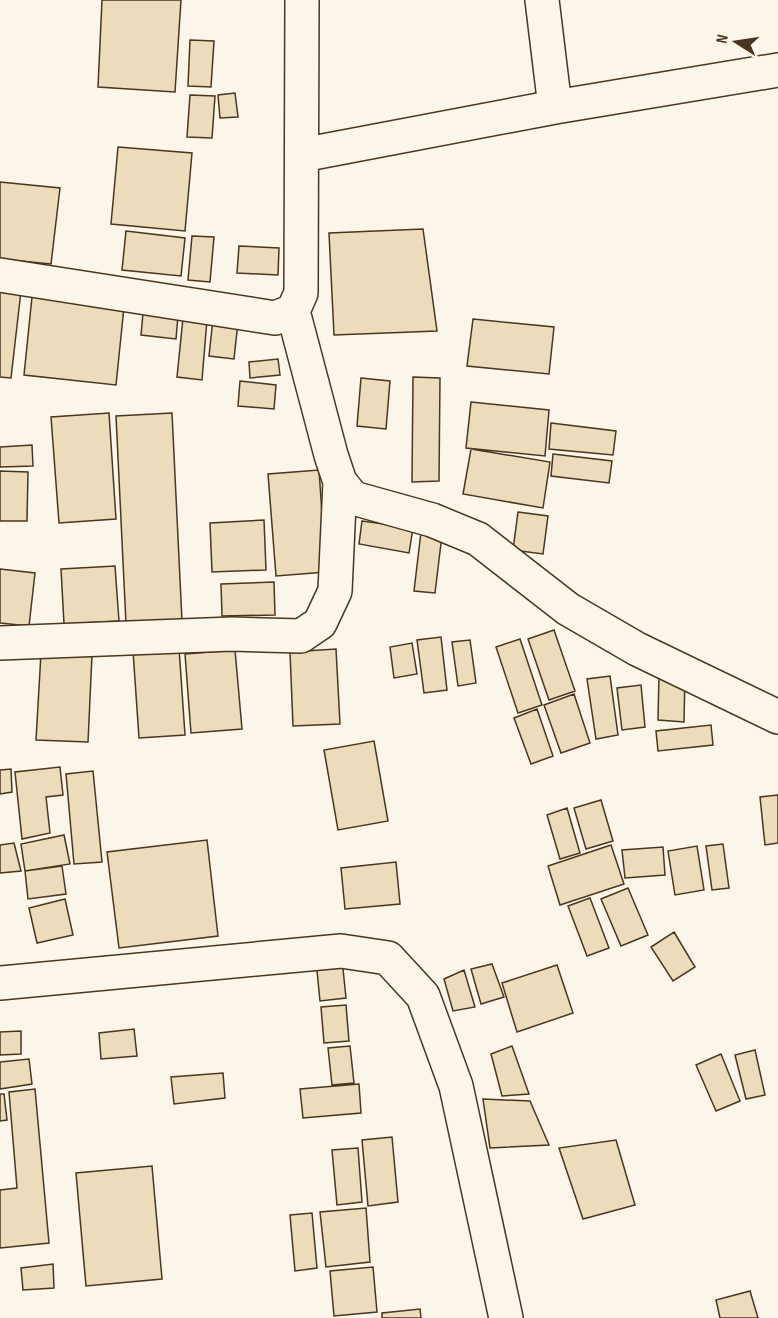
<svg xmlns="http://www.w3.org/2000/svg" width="778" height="1318" viewBox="0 0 778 1318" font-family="'Sofia Sans Condensed',sans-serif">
	<rect width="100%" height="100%" fill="#fbf6e9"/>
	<path fill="#ecdcbc" stroke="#4a3520" stroke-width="1.5" d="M102 0H181L175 92 98 87Z
		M190 40 214 41 211 87 188 86Z
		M235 93 238 117 220 118 218 95Z
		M190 95 215 96 212 138 187 137Z
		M118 147 192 153 185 231 111 224Z
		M0 182 60 188 51 264 0 259Z
		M423 229 437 331 334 335 329 233Z
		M126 231 185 238 181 276 122 270Z
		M192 236 214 237 210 282 188 280Z
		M239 246 279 248 278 275 237 273Z
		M0 289 21 291 11 378 0 377Z
		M32 297 124 307 116 385 24 375Z
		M143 313 178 316 176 339 141 335Z
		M183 318 207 320 202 380 177 377Z
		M213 319 238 322 234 359 209 356Z
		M473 319 554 327 549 374 467 366Z
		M278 359 280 375 250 378 249 362Z
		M413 377 440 378 439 481 412 482Z
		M361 378 390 381 386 429 357 426Z
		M240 381 276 385 274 409 238 406Z
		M471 402 549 410 545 456 466 448Z
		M109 413 116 519 59 523 51 417Z
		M172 413 182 621 126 624 116 416Z
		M551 423 616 431 613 455 549 449Z
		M32 445 33 466 0 467V447Z
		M471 449 550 462 543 508 463 494Z
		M553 454 612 461 609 483 551 476Z
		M319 470 326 572 276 576 268 474Z
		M0 471 28 472 27 521H0Z
		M518 512 548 516 543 554 513 550Z
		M264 520 266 570 212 572 210 523Z
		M362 521 413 528 409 553 359 544Z
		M421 532 442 535 435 593 414 591Z
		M115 566 119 621 64 624 61 569Z
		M0 569 35 573 29 626 0 623Z
		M274 582 275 615 222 616 221 584Z
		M554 630 575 691 549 700 528 639Z
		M441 637 447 690 424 693 417 640Z
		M520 639 542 705 518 713 496 647Z
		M470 640 476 683 458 686 452 642Z
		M412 643 417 674 394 678 390 647Z
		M179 648 185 735 139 738 133 651Z
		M336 649 340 724 293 726 290 652Z
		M235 650 242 729 191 733 185 654Z
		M41 653 92 655 88 742 36 740Z
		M659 674H685L684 722 658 720Z
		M610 676 618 735 596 739 587 679Z
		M641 685 645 727 622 730 617 688Z
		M574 694 590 743 561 753 544 705Z
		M537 709 553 756 531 764 514 718Z
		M711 725 713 745 658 751 656 731Z
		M374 741 388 821 338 830 324 750Z
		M60 767 63 795 46 797 50 833 22 839 15 772Z
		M11 769 12 792 0 794V770Z
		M93 771 102 862 74 864 66 774Z
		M778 795V843L765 845 760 797Z
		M601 800 613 841 586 849 574 808Z
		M567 808 580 853 560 859 547 815Z
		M64 835 70 864 25 871 21 844Z
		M207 840 218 936 119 948 107 852Z
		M14 843 21 871 0 873V845Z
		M723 844 729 888 712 890 706 846Z
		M611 845 624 884 560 905 548 866Z
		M697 846 704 890 675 895 668 851Z
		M663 847 665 875 625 878 622 850Z
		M396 862 400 904 345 909 341 868Z
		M62 866 66 894 28 899 25 871Z
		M628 888 648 935 621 946 601 899Z
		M590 898 609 948 587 956 568 906Z
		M65 899 73 935 37 943 29 908Z
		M674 932 695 967 673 981 651 947Z
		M342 959 346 998 320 1001 316 961Z
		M492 964 504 997 481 1004 471 969Z
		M557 965 573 1013 517 1032 502 983Z
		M464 970 475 1007 453 1011 444 979Z
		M346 1005 349 1041 324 1043 321 1007Z
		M134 1029 137 1056 101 1059 99 1033Z
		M21 1031V1054L0 1055V1032Z
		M350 1046 354 1083 332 1085 328 1048Z
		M512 1046 529 1094 502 1096 491 1054Z
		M755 1050 765 1095 746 1099 735 1055Z
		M721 1054 740 1101 716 1111 696 1065Z
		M29 1059 32 1084 0 1089V1062Z
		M223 1073 225 1098 174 1104 171 1077Z
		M359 1084 361 1113 303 1118 300 1089Z
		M35 1089 49 1243 0 1248V1190L17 1188 9 1092Z
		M0 1094H4L7 1120 0 1121Z
		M483 1099 530 1101 549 1145 490 1148Z
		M392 1137 398 1202 368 1206 362 1140Z
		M616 1140 635 1205 583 1219 559 1148Z
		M358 1148 362 1202 337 1205 332 1150Z
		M152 1166 162 1279 86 1286 76 1173Z
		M366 1208 370 1262 326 1267 320 1212Z
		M312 1213 317 1268 295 1271 290 1215Z
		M53 1264 54 1288 23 1290 21 1268Z
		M373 1267 377 1312 334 1316 330 1271Z
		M750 1291 758 1318H720L716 1300Z
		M420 1309 421 1318H382V1313Z"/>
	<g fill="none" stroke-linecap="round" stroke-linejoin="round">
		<defs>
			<path id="street" d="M542 0 555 107
				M302 155 555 107 778 70
				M0 275 275 318 293 311 301 293 302 0
				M293 311 331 455 340 482 353 498 432 520 478 539 568 609 637 649 778 717
				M0 643 232 634 301 636 320 623 335 591 340 482
				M0 983 341 951 388 958 423 996 456 1086 506 1318"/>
		</defs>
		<use href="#street" stroke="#4a3520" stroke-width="36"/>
		<use href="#street" stroke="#fbf6e9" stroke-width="33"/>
	</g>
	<g transform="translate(736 42) rotate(282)" stroke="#fbf6e9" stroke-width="4.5" paint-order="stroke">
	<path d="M0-4.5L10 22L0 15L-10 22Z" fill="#4a3520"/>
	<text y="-9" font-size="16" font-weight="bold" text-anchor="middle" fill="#4a3520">N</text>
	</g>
</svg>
